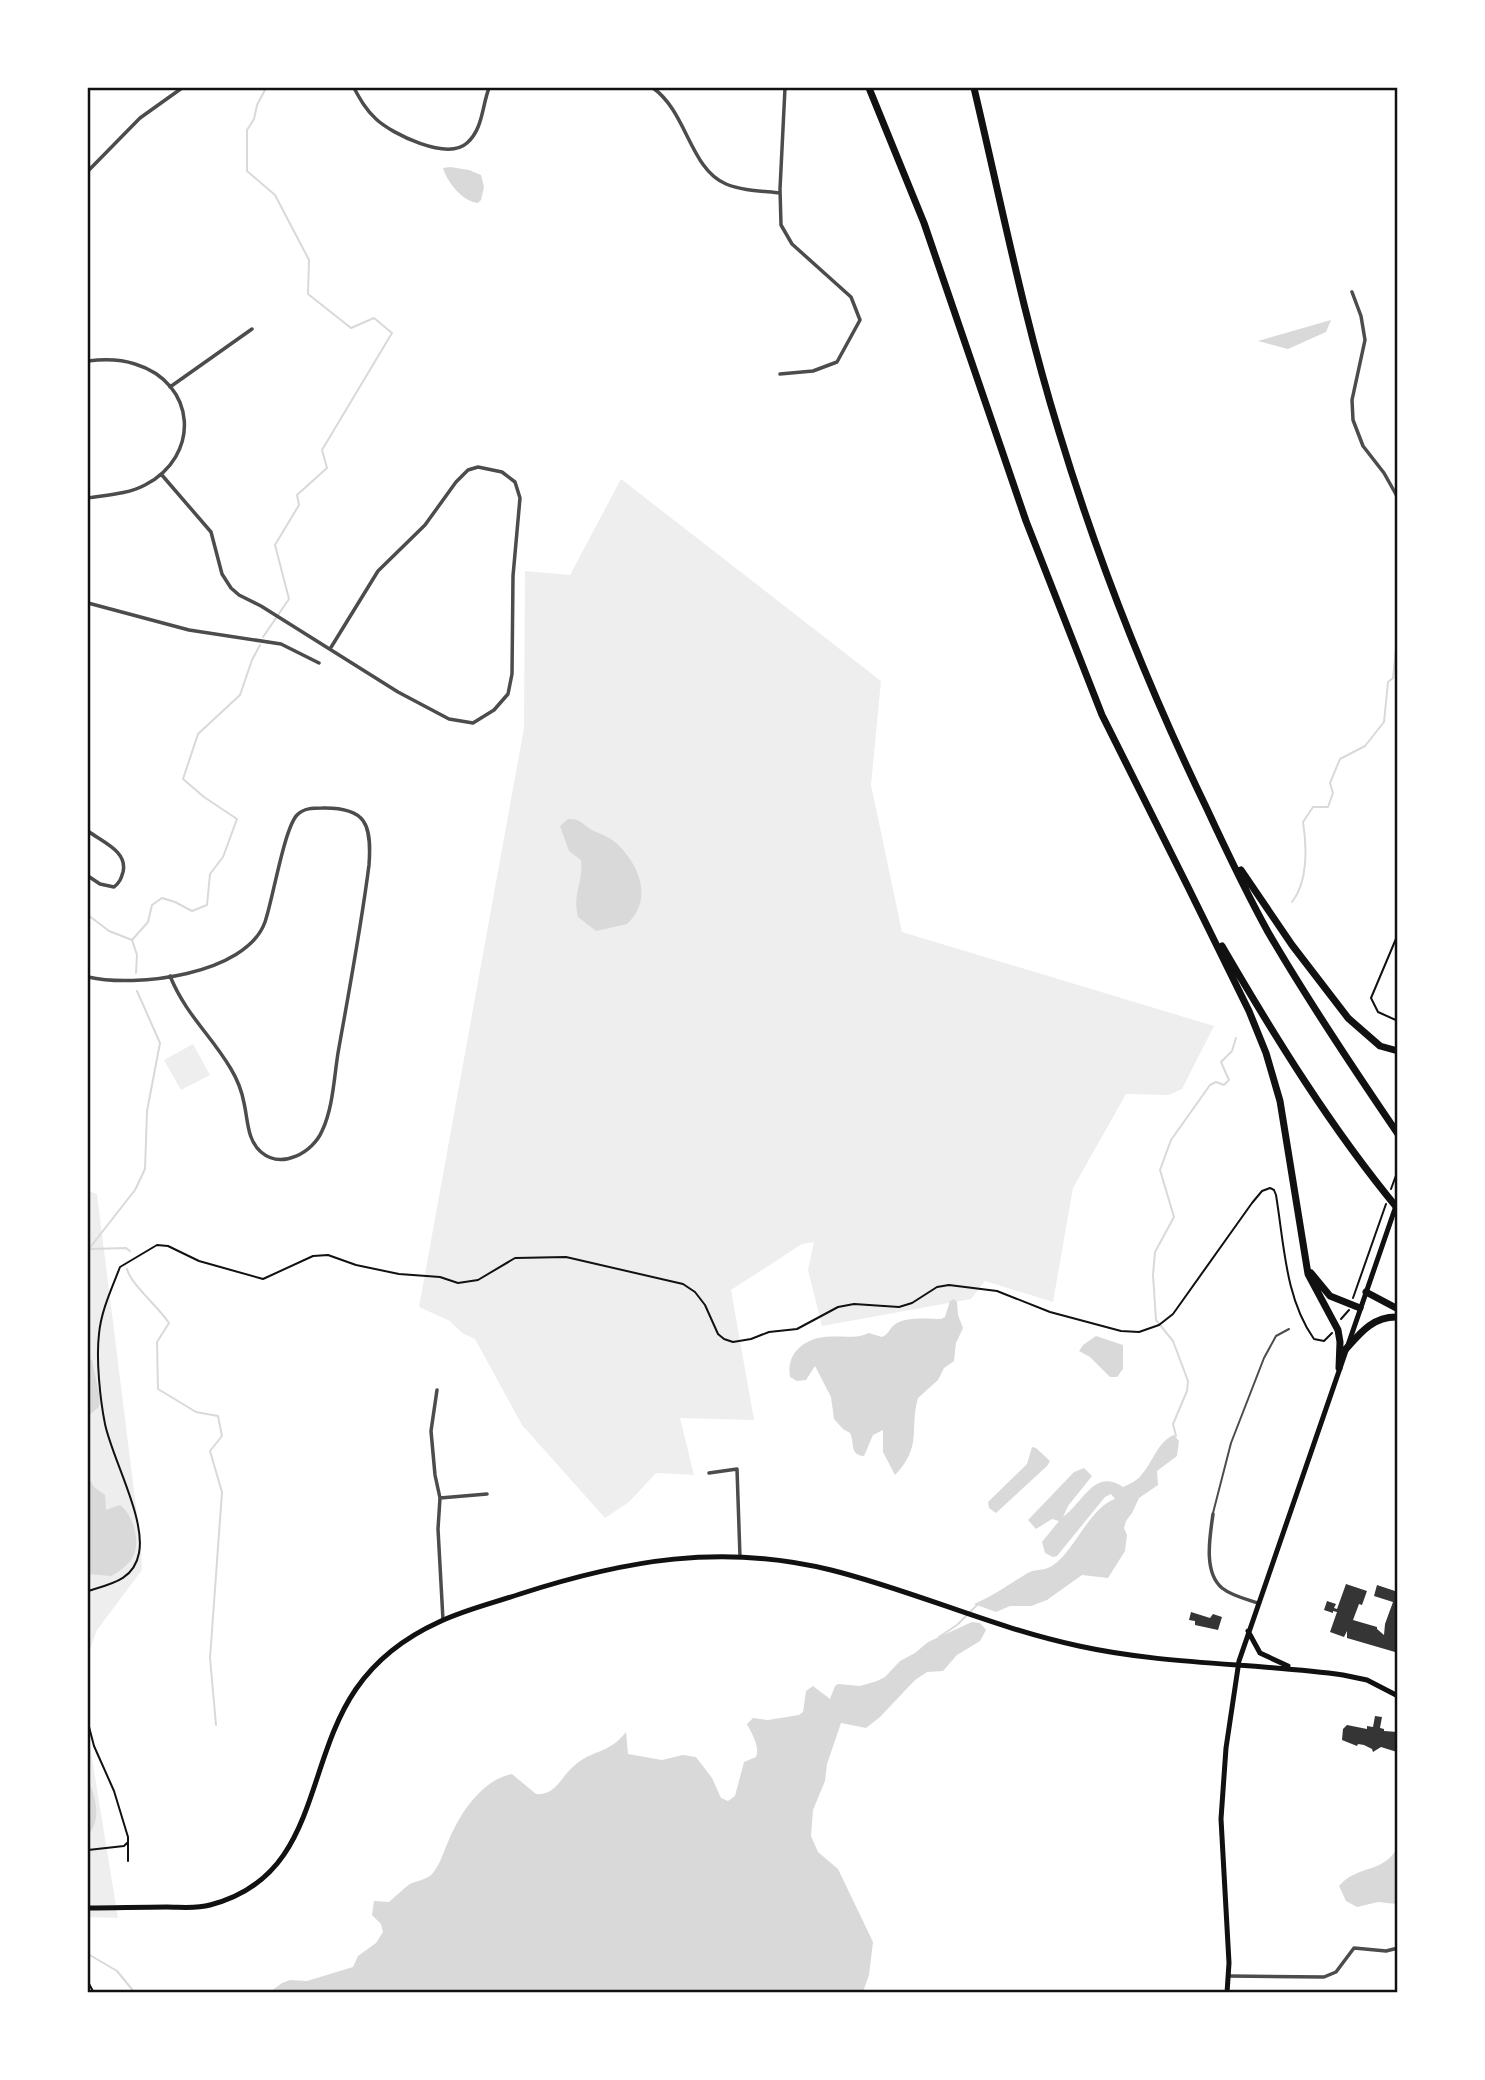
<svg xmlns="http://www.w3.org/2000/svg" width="1485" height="2080" viewBox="0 0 1485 2080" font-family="Raleway,sans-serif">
	<rect width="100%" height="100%" fill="#fff"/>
	<path fill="#eee" d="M621 479 881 681 871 785 902 932 1214 1026 1182 1089 1169 1095 1126 1094 1073 1188 1053 1302 985 1281 971 1299 822 1326 808 1270 814 1242 802 1244 731 1290 754 1420 680 1418 694 1475 656 1473 629 1502 605 1518 522 1425 475 1339 462 1333 450 1321 419 1307 524 728 525 571 570 575Z
		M193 1044 210 1075 181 1090 164 1060Z
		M88 1191 97 1194 141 1547 142 1570 97 1630 88 1654Z
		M88 1734 118 1918 88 1917Z"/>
	<path fill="#d9d9d9" d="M450 167 469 170 481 175 484 187 481 200 478 203C463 202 447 182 443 168Z
		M1331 320 1326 332 1288 349 1258 341Z
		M568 819C580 818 582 824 592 830 600 834 610 837 616 843 639 864 654 899 627 924L596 931 578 917C572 893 584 881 581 860L569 851 560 826Z
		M954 1299 957 1302 958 1315 963 1328 956 1343 954 1361 944 1368 938 1380 918 1398C909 1429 923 1446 895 1475L883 1452V1430L873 1435 864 1456C849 1455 855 1443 850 1433L843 1429 834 1419 831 1397 815 1366 806 1380 797 1381 790 1377C788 1365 791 1355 800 1347 824 1328 848 1343 869 1333L882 1337C889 1334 889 1329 894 1325 905 1316 928 1319 941 1319L945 1317 950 1301Z
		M1096 1336 1123 1345V1369L1117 1377H1110L1090 1357 1079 1351 1083 1345Z
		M88 1358 92 1360 100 1399 99 1407 88 1416Z
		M1174 1435 1179 1441 1177 1456 1157 1471 1158 1485 1139 1498 1132 1513 1126 1521 1124 1528 1127 1535 1125 1551 1108 1578 1082 1575 1047 1600 1031 1606H1010L996 1612 974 1604C993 1596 1008 1585 1026 1574 1033 1569 1044 1571 1052 1566 1075 1551 1089 1508 1115 1499L1111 1494 1105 1497 1057 1556 1053 1557 1045 1553 1042 1542 1059 1521 1052 1519 1036 1529 1028 1520 1074 1472 1084 1468 1092 1476 1068 1506 1063 1517C1084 1502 1094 1468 1123 1487 1130 1484 1138 1480 1142 1474 1153 1462 1158 1441 1174 1435Z
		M1032 1447 1036 1448 1050 1461 1047 1466 996 1513 989 1508 988 1502 1027 1464Z
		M88 1477 94 1487 105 1495 106 1510 120 1505C133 1514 141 1542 133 1557 129 1564 118 1573 111 1576L88 1574Z
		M972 1622 980 1623 986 1630 980 1641 957 1655 943 1671 927 1672 915 1680 880 1717 866 1728 841 1723 827 1764 825 1781 813 1810 811 1836 818 1852 838 1869 873 1942 869 1975 863 1992H270L282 1983 290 1980 307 1981 353 1967 358 1956 376 1943 383 1932 381 1924 372 1915 374 1901 389 1902C396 1896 403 1889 410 1884 416 1881 424 1880 430 1876 439 1868 443 1853 448 1842 459 1815 481 1780 512 1774L536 1794C556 1796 561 1776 575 1765 593 1749 608 1755 626 1732L628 1754 662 1760 683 1755 696 1757 712 1778 721 1798 728 1801 735 1796 744 1762 756 1757C760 1745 752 1735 747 1724L753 1718 768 1720 799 1715 803 1712 806 1691 813 1686 830 1699 835 1686 838 1684 860 1686 877 1681 885 1677 900 1661 915 1653 928 1642Z
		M88 1780C97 1799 101 1819 88 1836Z
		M1397 1848V1904L1378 1902 1357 1907 1346 1901 1339 1886C1358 1864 1383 1874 1397 1848Z"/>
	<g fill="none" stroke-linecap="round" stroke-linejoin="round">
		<path stroke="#d9d9d9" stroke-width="2" d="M263 637 289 599 275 545 299 505 297 495 327 468 322 450 392 333 374 318 351 328 308 294 309 260 275 195 247 171V130L254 119 257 105 266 88
			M1292 902C1308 882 1307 847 1303 822L1313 807H1328L1333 793 1330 783 1340 759 1365 746 1384 722 1388 682 1393 678 1398 629
			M88 915 109 931 132 940
			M136 973 137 955 132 940 148 922 152 905 162 898 175 902 192 911 207 905 210 874 223 857 237 819 204 797 183 779 198 734 240 695 252 660 260 645
			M90 1249 126 1248 130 1251
			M88 1250 135 1190 145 1169 147 1111 160 1043 137 991
			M127 1269C131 1285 158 1306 169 1323L157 1342 158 1389 196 1412 218 1416 222 1436 210 1451 222 1492 210 1658 216 1725
			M1176 1436 1173 1424 1187 1391 1188 1381 1173 1341 1156 1320 1153 1275 1155 1252 1174 1217 1160 1170 1171 1140 1210 1085 1216 1082 1224 1085 1229 1080 1221 1062 1232 1051 1236 1038
			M939 1637 957 1625 977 1605
			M88 1954 117 1971 135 1993"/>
	</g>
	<path fill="#353535" d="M1346 1584 1367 1591 1362 1605 1359 1604 1353 1620 1377 1627V1629L1384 1635 1385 1624 1393 1602 1374 1596 1377 1585 1398 1592V1645L1395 1652 1347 1638V1631L1344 1637 1330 1632 1337 1612 1333 1611V1613L1324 1610 1327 1601 1336 1604 1334 1608 1337 1609Z
		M1191 1612 1210 1618 1213 1614 1222 1617 1218 1630 1195 1625V1621L1189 1620Z
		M1375 1716 1382 1717 1380 1728 1384 1729V1731L1398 1732 1397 1752 1381 1747 1373 1752 1372 1749 1364 1745 1358 1744 1357 1746 1342 1740 1343 1729 1347 1725 1367 1729V1726L1373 1727Z"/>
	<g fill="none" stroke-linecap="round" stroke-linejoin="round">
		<path stroke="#111" stroke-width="2" d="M1398 934 1371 998 1378 1012 1398 1021
			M1391 1189 1398 1170
			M1353 1298 1386 1204
			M1341 1319 1349 1310
			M88 1591C111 1584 134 1580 139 1553 146 1519 112 1458 105 1424 100 1399 96 1359 99 1334 101 1311 112 1288 120 1267L157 1245 168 1246 199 1261 263 1279 313 1256 328 1255 356 1265 399 1274 440 1277 458 1283 478 1280 515 1258 566 1257 683 1284 695 1292 705 1305 718 1334 724 1339 733 1342 751 1339 769 1332 797 1329 838 1307 854 1304 899 1307 912 1303 937 1287 949 1285 997 1291 1050 1312 1121 1331 1139 1332 1159 1325 1173 1314 1252 1203 1262 1191 1270 1188 1274 1190 1276 1195C1284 1243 1285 1298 1314 1339L1324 1341 1332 1333
			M88 1723 94 1746 114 1791 128 1837V1842L124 1846 88 1850
			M128 1843V1861
			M88 1982 94 1993"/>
		<path stroke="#4c4c4c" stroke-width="2" d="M1213 1513 1231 1443 1264 1358 1276 1336 1289 1329"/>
		<path stroke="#4c4c4c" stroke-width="3.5" d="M354 88C360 99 366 110 376 119 392 134 447 161 467 143 483 129 482 106 489 88
			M653 88C687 112 690 169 726 184 743 191 762 191 780 193
			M88 171 140 118 182 88
			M1352 292 1361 316 1365 340 1352 400 1353 420 1363 446 1384 473 1398 498
			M88 361C103 359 120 359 135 364 197 383 201 456 145 485 128 494 107 495 88 498
			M780 374 813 371 837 362 860 320 851 297 792 244 781 225 780 189 785 88
			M170 387 252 329
			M161 474 211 532 222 574 231 588 239 595 261 606 398 692 449 719 473 723 494 710 508 694 512 674 513 576 520 498 515 482 502 472 478 467 468 470 456 482 425 525 378 571 330 649
			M88 603 189 630 281 644 319 663
			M88 831C102 842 128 851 123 872 121 879 120 882 114 887L100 884 88 876
			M88 977C135 988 246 975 265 922 273 899 284 829 297 815 304 808 313 808 322 808 366 807 372 824 369 865 361 928 349 991 338 1053 334 1078 333 1108 322 1131 313 1152 282 1170 261 1152 247 1140 248 1120 244 1103 242 1092 237 1079 231 1069 211 1035 186 1015 170 976
			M437 1390 431 1431 435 1475 440 1498 438 1529 443 1620
			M709 1473 737 1469 740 1557
			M440 1498 487 1494
			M1213 1514C1210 1536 1203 1572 1222 1588 1232 1596 1246 1599 1258 1603
			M1229 1976 1324 1977 1336 1972 1354 1948 1386 1951 1398 1948"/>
		<path stroke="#111" stroke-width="5" d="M1248 1631 1260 1653 1288 1666
			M88 1908C114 1908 140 1907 167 1907 181 1907 196 1909 210 1905 319 1877 303 1766 356 1689 376 1660 406 1637 439 1622 464 1610 493 1603 520 1594 625 1560 722 1543 831 1570 915 1591 994 1628 1079 1646 1165 1665 1256 1663 1343 1675L1367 1680 1398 1696
			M1227 1993 1229 1963 1221 1819 1226 1748 1239 1661 1398 1200"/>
		<path stroke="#111" stroke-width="7" d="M869 88 924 223 1026 521 1102 715 1187 885 1249 1011 1266 1053 1280 1101 1308 1274 1338 1330 1340 1342 1339 1368
			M974 88C1001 202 1024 319 1059 432 1098 561 1148 687 1207 809 1226 850 1246 892 1268 932 1308 1001 1353 1068 1398 1134
			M1241 870 1292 945 1348 1018 1380 1046 1398 1051
			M1222 946C1275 1037 1331 1128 1398 1209
			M1311 1273 1330 1296 1360 1308
			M1366 1292 1398 1309
			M1345 1350C1360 1333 1373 1316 1398 1317"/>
	</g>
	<rect width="1485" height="2080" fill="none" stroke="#ffffff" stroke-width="178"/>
	<rect x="89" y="89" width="1307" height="1902" fill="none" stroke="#111" stroke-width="2.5"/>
</svg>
